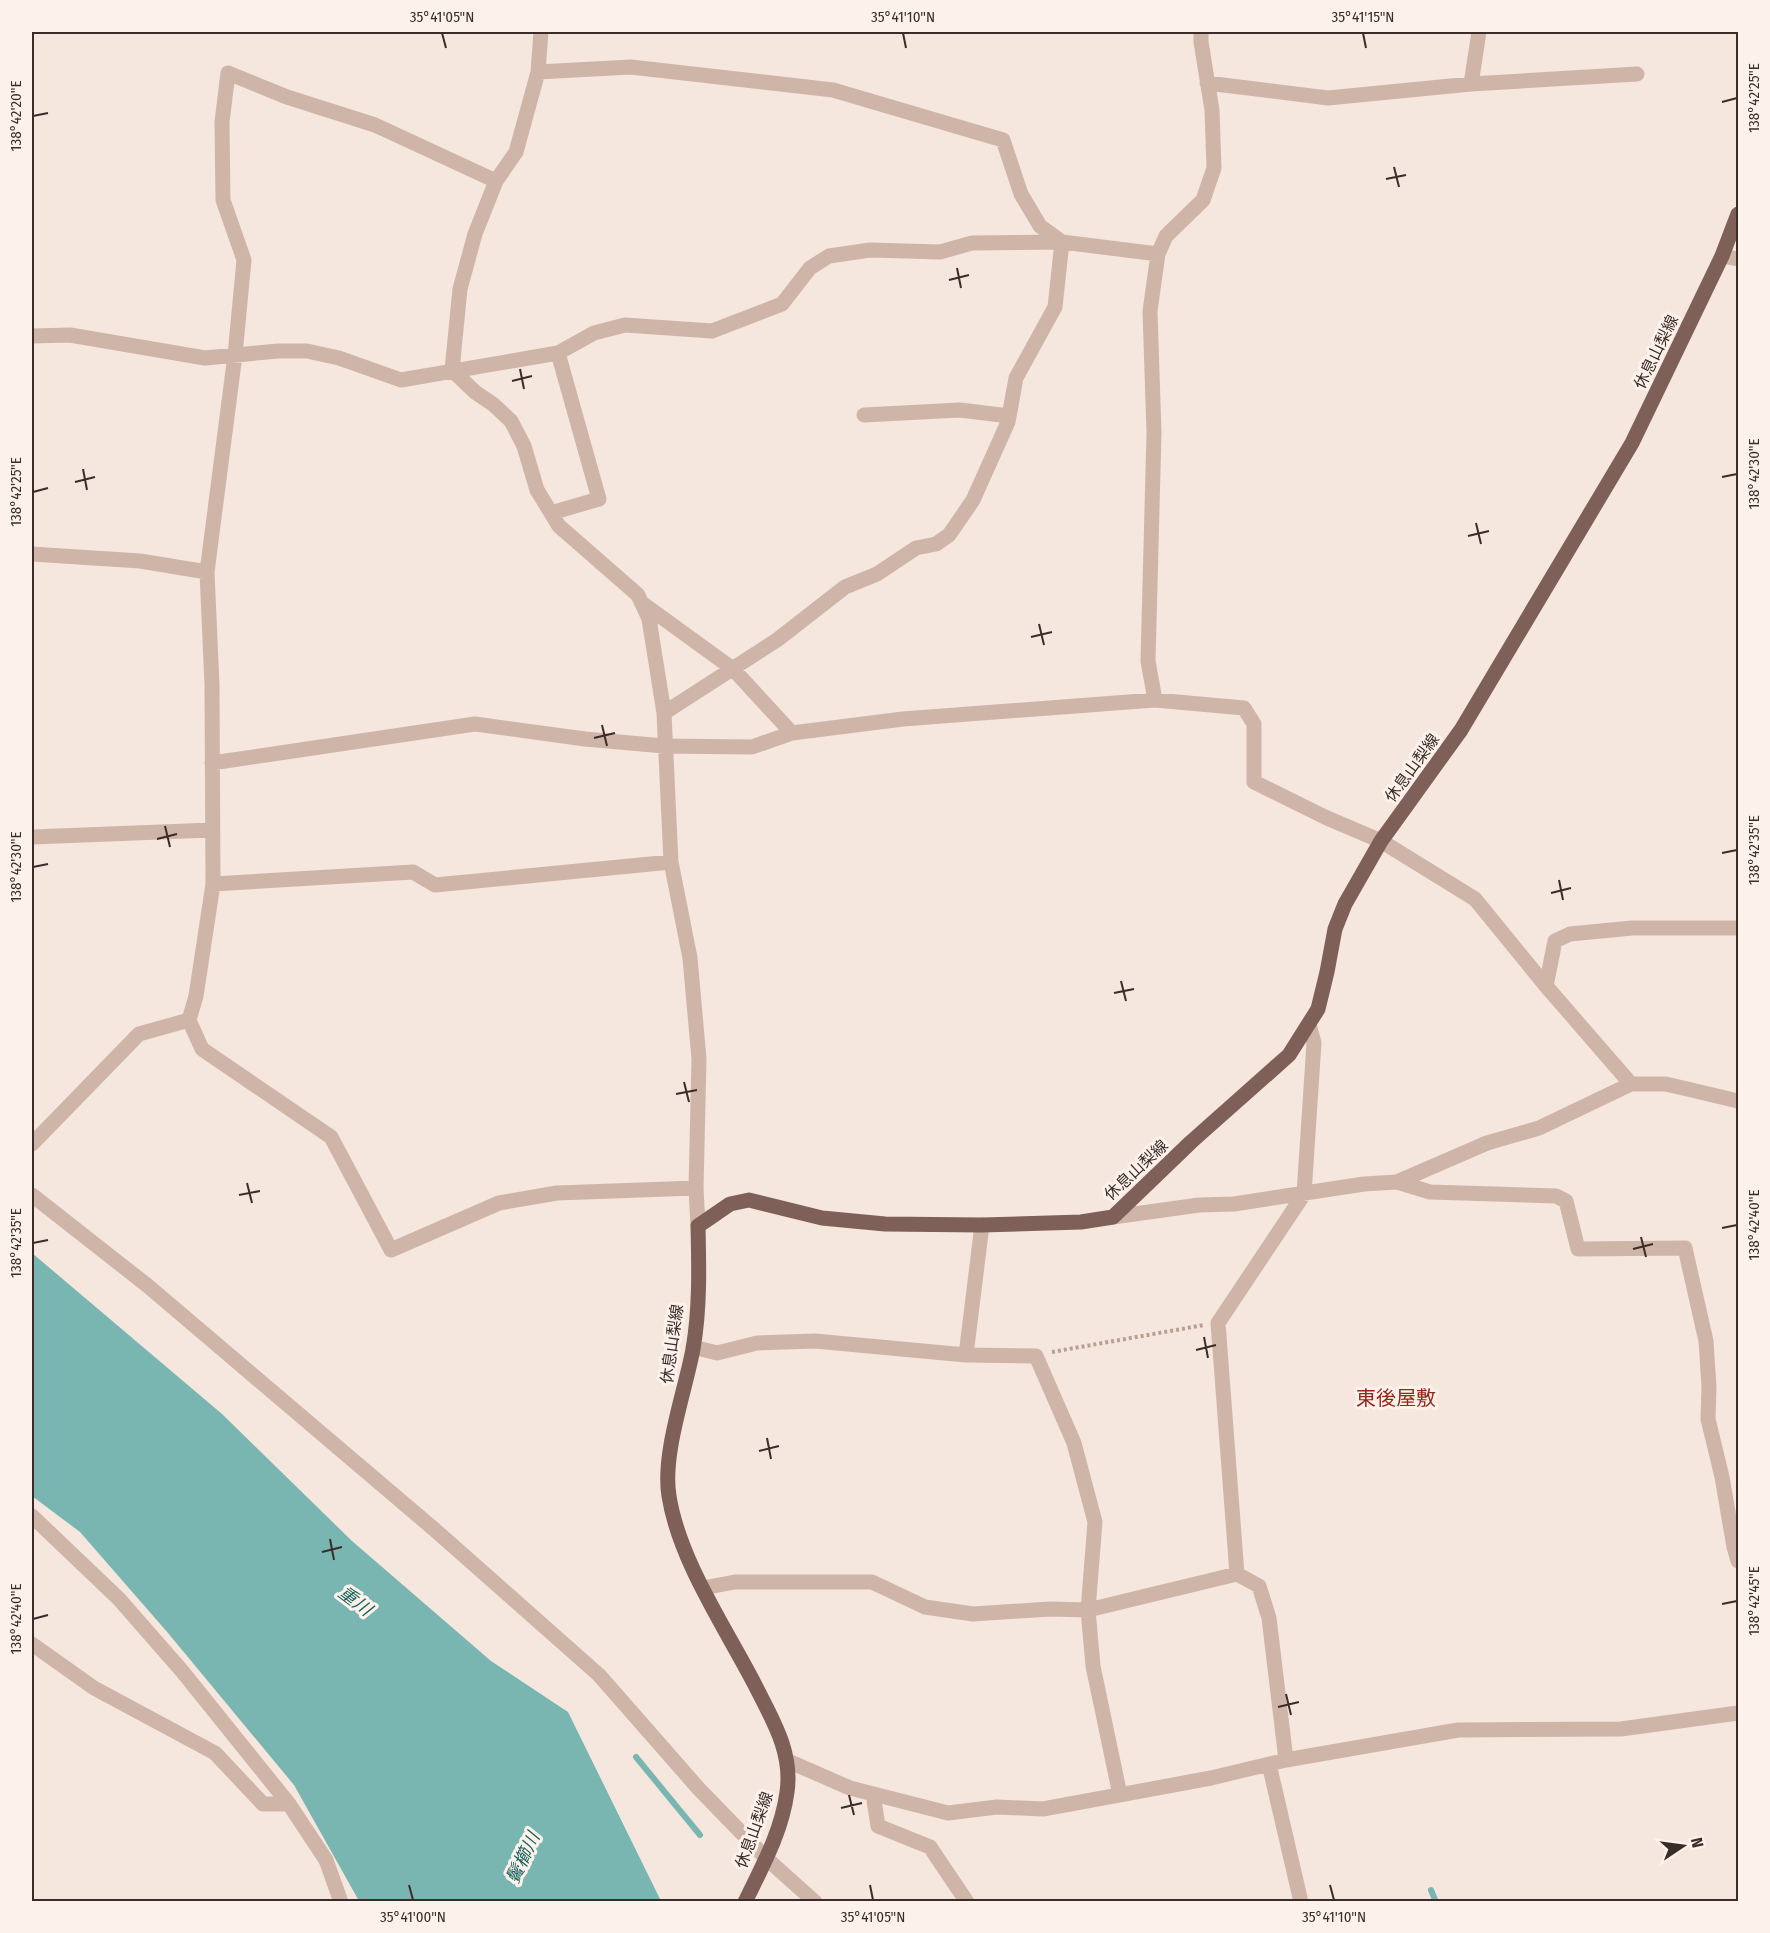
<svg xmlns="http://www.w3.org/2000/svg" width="1770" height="1933" viewBox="0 0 1770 1933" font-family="'Fira Sans Condensed','Noto Sans JP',sans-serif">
	<rect width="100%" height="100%" fill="#f5e7de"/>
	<path fill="#79b6b1" d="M32 1253 222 1414 352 1541 491 1661 568 1712 661 1901H359L294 1785 168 1633 80 1532 32 1496Z"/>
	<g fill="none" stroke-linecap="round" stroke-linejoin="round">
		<path stroke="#79b6b1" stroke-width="6" d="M636 1757 700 1835
			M1431 1890 1436 1902"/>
		<path stroke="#bb9e92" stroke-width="4" stroke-dasharray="3 3" stroke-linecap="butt" d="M1052 1352 1204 1325"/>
		<path stroke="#cfb5a8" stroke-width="15" d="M538 72 631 67 833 90 1003 140 1021 194 1040 226 1062 242 1055 307 1016 378 1008 422 973 500 949 535 936 544 916 548 877 574 845 587 777 640 664 713
			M1207 83 1328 98 1471 84 1637 74
			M1471 84 1479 32
			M1722 256 1738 259
			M32 336 70 335 205 358 278 351H307L339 358 401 380 558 353 594 333 625 325 712 331 782 304 810 268 829 256 870 250 940 252 972 243 1062 242 1158 254
			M452 370 475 392 494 405 511 421 524 446 537 490 559 526 638 595 649 619 664 713 671 862 690 958 699 1059 696 1188 698 1226
			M452 370 460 289 475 234 496 181 516 152 538 72 541 32
			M864 415 960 410 1009 416
			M551 513 599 499 558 353
			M32 554 140 561 207 572
			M642 603 733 669 792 733
			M1155 700 1148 661 1154 433 1150 311 1158 254 1166 236 1203 200 1214 168 1212 110 1201 42V32
			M212 763 475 724 585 739 664 746 752 747 792 733 903 719 1155 700 1244 708 1254 724V782L1327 818 1381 841 1475 899 1546 986 1631 1084
			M32 837 212 830
			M213 884 413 872 435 885 671 862
			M1546 986 1555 941 1570 934 1632 928H1738
			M189 1020 202 1049 331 1137 391 1250 499 1203 557 1193 696 1188
			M32 1144 139 1034 189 1020 196 996 213 884 212 685 207 572 235 355 244 260 223 200 222 122 228 73 287 97 375 125 496 181
			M1397 1182 1430 1192 1556 1196 1566 1201 1578 1249 1685 1248 1706 1341 1709 1387 1708 1419 1722 1477 1734 1547 1738 1561
			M32 1195 148 1286 435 1530 599 1675 699 1789 766 1858 815 1902
			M1113 1217 1199 1205 1234 1204 1364 1184 1397 1182 1487 1143 1539 1128 1631 1084H1666L1738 1101
			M693 1347 717 1353 757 1343 815 1341 966 1355 1036 1356 1074 1443 1095 1522 1088 1610 1093 1666 1120 1795
			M966 1355 982 1225
			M32 1516 119 1599 182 1671 289 1804 326 1860 341 1902
			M1237 1574 1218 1323 1304 1194 1314 1043 1309 1024
			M703 1588 735 1582H872L925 1607 973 1614 1050 1609 1088 1610 1237 1574 1259 1586 1269 1618 1286 1760
			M32 1644 94 1688 215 1753 263 1804H289
			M788 1761 850 1788 948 1813 997 1807 1043 1809 1211 1778 1286 1760 1458 1730 1621 1729 1738 1713
			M1269 1764 1301 1902
			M873 1794 878 1826 930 1847 967 1902"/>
		<path stroke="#7f6058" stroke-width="15" d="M745 1902C762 1867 782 1831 787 1792 793 1752 772 1719 755 1685 725 1627 679 1560 669 1496 662 1454 685 1392 693 1349 700 1309 699 1267 698 1226L730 1204 749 1200 822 1218 885 1224 982 1225 1081 1222 1113 1217 1191 1142 1289 1055 1318 1009 1327 972 1335 929 1345 904 1381 841 1461 730 1632 443 1722 256 1738 214"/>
	</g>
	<path fill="none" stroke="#3b2c29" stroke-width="2" d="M442 33 446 48M903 33 906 48M1363 33 1366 48M1722 102 1737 98M33 116 48 113M1394 167 1399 187M1386 179 1406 175M957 268 961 288M949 280 969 275M520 369 524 389M512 381 532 376M83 469 87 490M1722 477 1737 474M75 482 95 477M33 492 48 488M1476 523 1481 544M1468 536 1489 531M1039 624 1044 645M1031 637 1052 632M602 725 607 746M594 738 615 733M165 826 170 847M157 839 177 834M1722 853 1737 850M33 867 48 864M1559 880 1563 900M1551 893 1571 888M1121 981 1126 1001M1114 993 1134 989M684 1082 689 1102M676 1094 697 1090M247 1183 252 1203M239 1195 260 1191M1722 1228 1737 1225M1641 1237 1646 1257M33 1243 48 1240M1633 1249 1653 1244M1204 1337 1208 1358M1196 1350 1216 1345M767 1438 771 1459M759 1451 779 1446M330 1539 334 1560M322 1552 342 1547M1722 1604 1737 1601M33 1619 48 1615M1286 1694 1291 1715M1278 1707 1299 1702M849 1795 854 1815M841 1808 862 1803M409 1885 413 1900M870 1885 873 1900M1330 1885 1334 1900"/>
	<g text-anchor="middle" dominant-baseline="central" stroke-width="6" stroke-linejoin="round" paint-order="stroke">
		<g font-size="16" fill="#3b2c29" stroke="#fcf2eb">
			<text transform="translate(1656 352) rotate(-64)">休息山梨線</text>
			<text transform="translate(1412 768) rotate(-54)">休息山梨線</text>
			<text transform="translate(1136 1170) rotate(-43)">休息山梨線</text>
			<text transform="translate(672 1344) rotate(-82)">休息山梨線</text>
			<text transform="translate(754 1830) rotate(-70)">休息山梨線</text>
		</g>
		<g font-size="18" font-style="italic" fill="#19625e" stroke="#fcf2eb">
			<text transform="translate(355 1601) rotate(37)">重川</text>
			<text transform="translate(523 1858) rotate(-65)">鬢櫛川</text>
		</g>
		<g font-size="20" fill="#942618" stroke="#fcf2eb">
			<text x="1396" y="1398">東後屋敷</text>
		</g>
	</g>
	<rect width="1770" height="1933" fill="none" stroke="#fcf2eb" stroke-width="66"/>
	<g transform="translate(1683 1846) rotate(77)" stroke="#fcf2eb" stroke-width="4.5" paint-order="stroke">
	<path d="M0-4.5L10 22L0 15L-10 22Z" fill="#3b2c29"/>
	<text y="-9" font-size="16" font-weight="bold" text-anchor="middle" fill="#3b2c29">N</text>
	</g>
	<rect x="33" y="33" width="1704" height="1867" fill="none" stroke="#3b2c29" stroke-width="2"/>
	<g font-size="15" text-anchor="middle" fill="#3b2c29">
		<text x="442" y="22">35°41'05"N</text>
		<text x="903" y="22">35°41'10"N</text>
		<text x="1363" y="22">35°41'15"N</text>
		<text transform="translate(1754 98) rotate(-90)" y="5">138°42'25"E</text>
		<text transform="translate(16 116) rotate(-90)" y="5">138°42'20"E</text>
		<text transform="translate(1754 474) rotate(-90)" y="5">138°42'30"E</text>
		<text transform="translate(16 492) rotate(-90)" y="5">138°42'25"E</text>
		<text transform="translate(1754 850) rotate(-90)" y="5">138°42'35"E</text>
		<text transform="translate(16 867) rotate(-90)" y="5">138°42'30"E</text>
		<text transform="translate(1754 1225) rotate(-90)" y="5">138°42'40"E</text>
		<text transform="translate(16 1243) rotate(-90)" y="5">138°42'35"E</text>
		<text transform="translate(1754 1601) rotate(-90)" y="5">138°42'45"E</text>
		<text transform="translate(16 1619) rotate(-90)" y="5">138°42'40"E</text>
		<text x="413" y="1922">35°41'00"N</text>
		<text x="873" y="1922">35°41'05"N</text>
		<text x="1334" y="1922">35°41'10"N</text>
	</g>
</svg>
